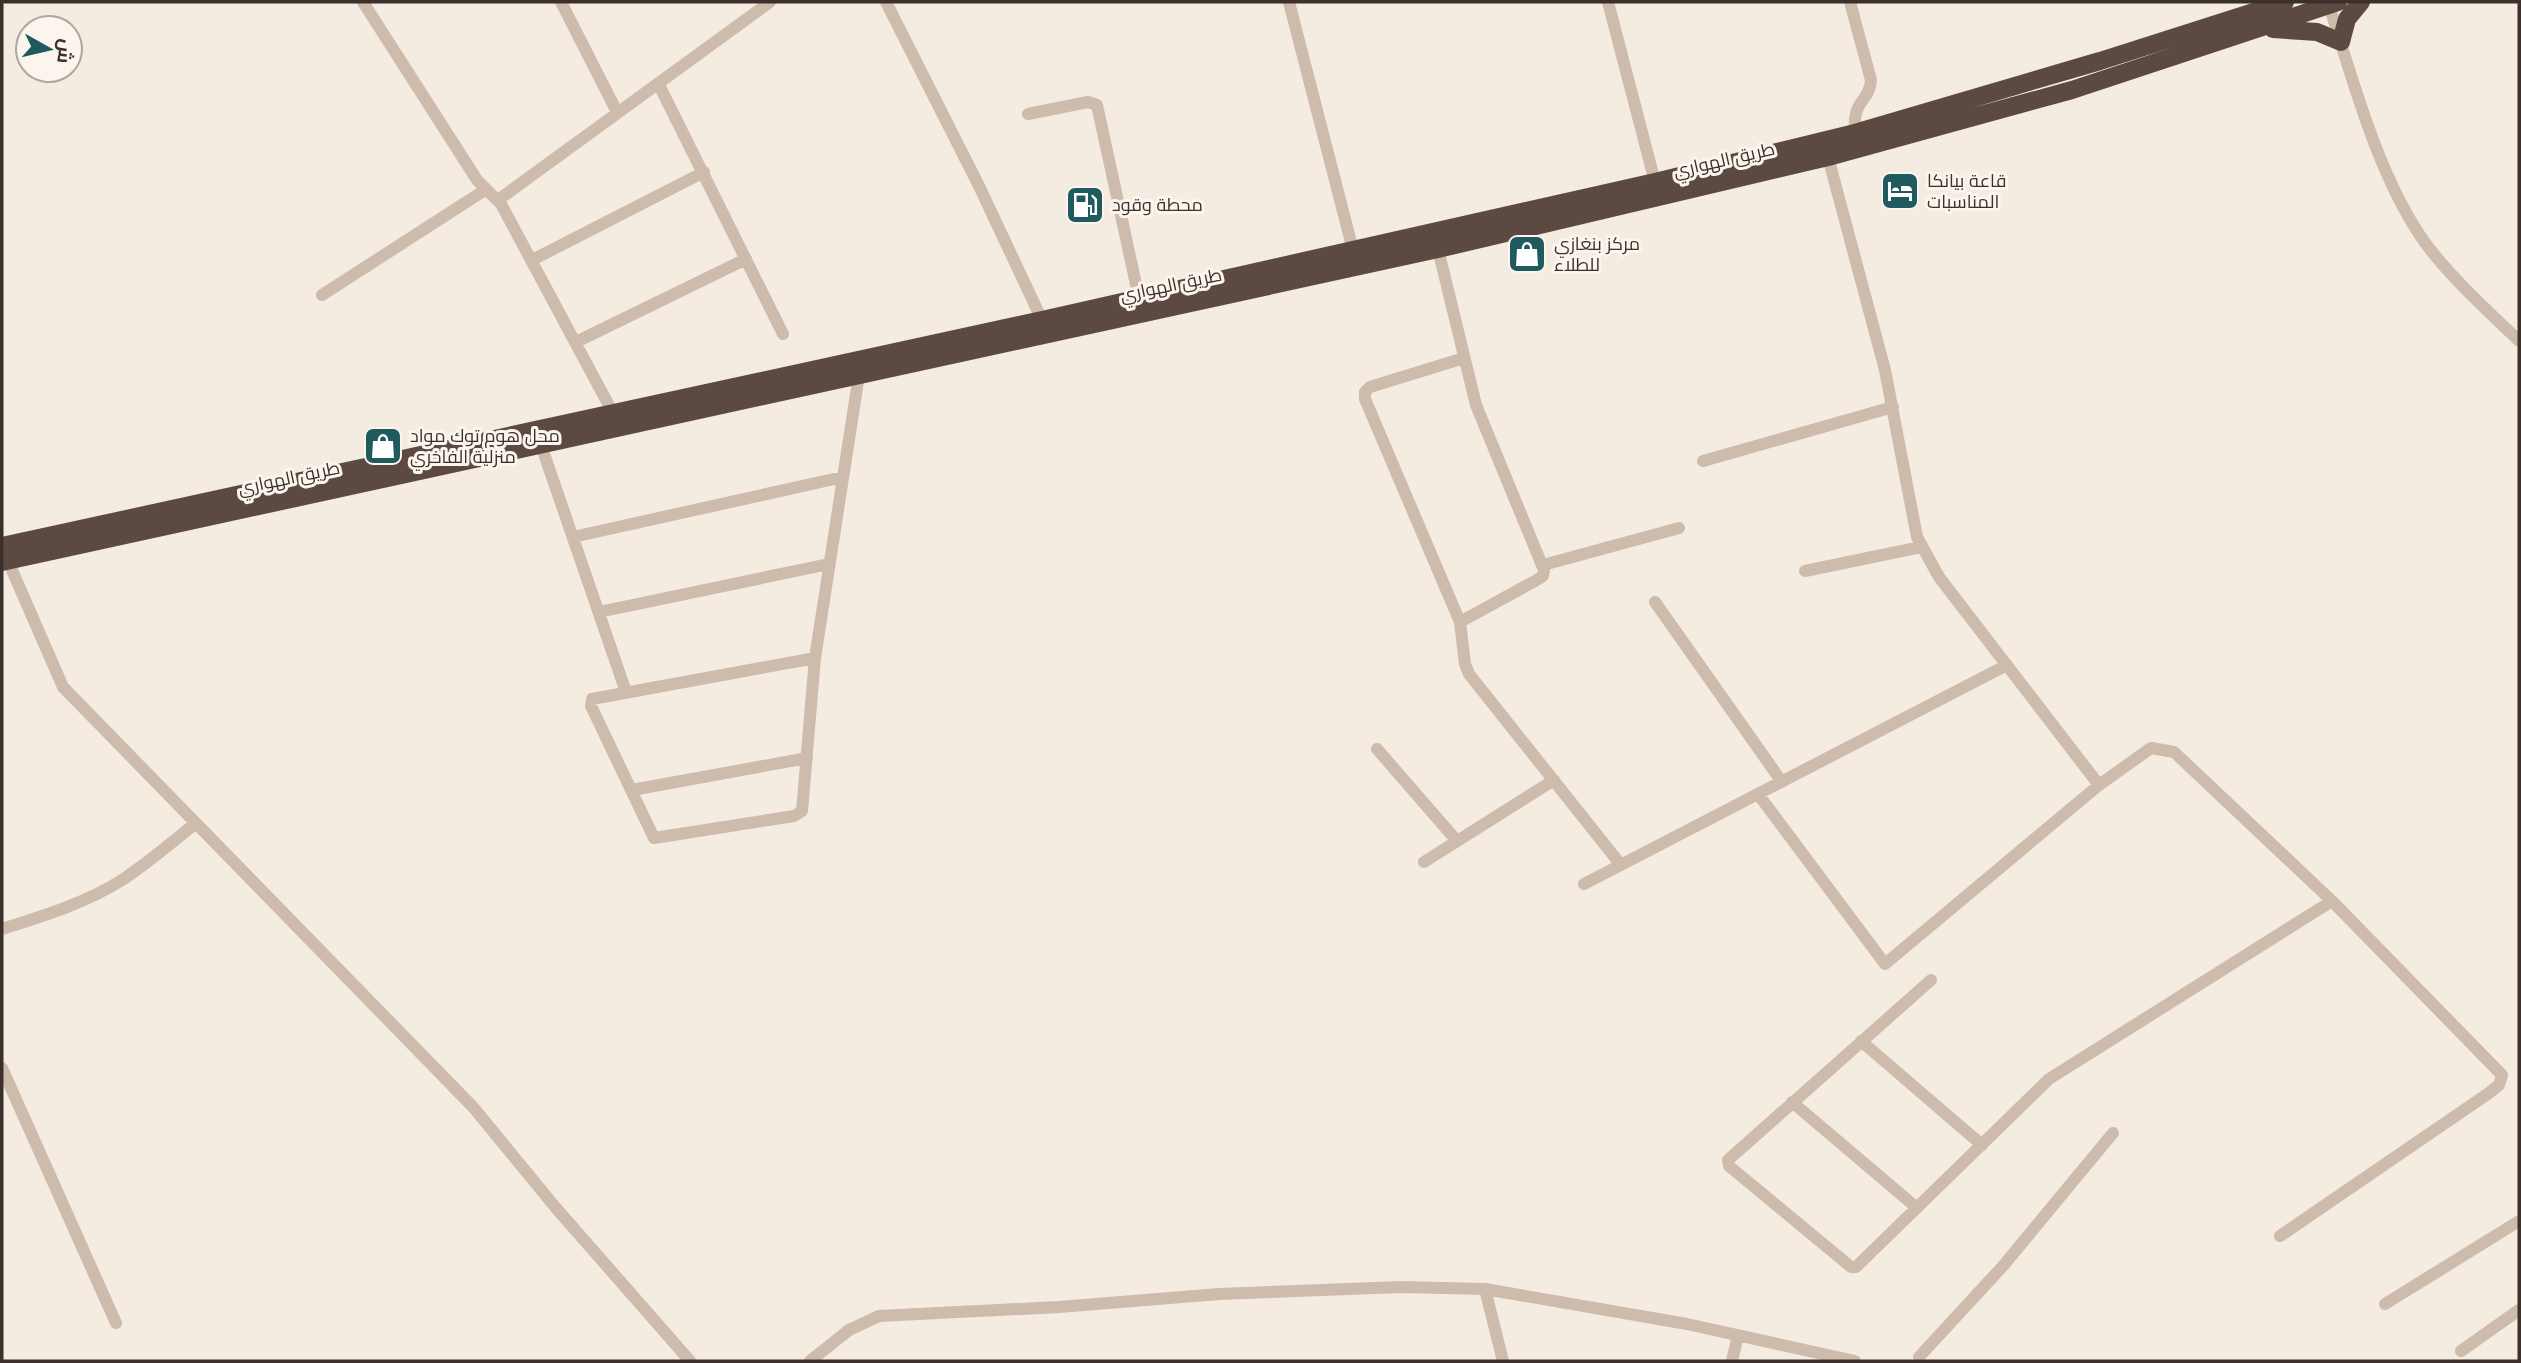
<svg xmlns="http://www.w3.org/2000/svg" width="2521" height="1363" viewBox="0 0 2521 1363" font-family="'Varela Round',Cairo,sans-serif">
	<rect width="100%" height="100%" fill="#f4ebe1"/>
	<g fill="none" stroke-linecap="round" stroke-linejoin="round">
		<path stroke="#cdbbac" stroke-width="12" d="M363 2 477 180 501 204 613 413
			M561 2 617 112
			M886 2 979 186 1042 320
			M1289 2 1353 250
			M1608 2 1655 182
			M1850 2 1871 80C1869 104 1852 98 1855 133
			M2329 5C2353 81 2379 179 2426 244 2453 280 2487 310 2519 341
			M658 83 783 334
			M1028 114 1088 102 1097 105 1139 298
			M1828 157 1885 370 1917 537 1939 577 2099 785
			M498 200 770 2
			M1438 249 1476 405 1544 570 1543 576 1535 581 1460 622 1465 664 1469 674 1621 865
			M532 260 704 172
			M322 295 485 190
			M576 342 746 259
			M541 445 626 692
			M1703 461 1893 407
			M573 537 843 477
			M8 561 63 687 473 1107 556 1208 690 1361
			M1543 565 1679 528
			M1805 571 1921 547
			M1655 602 1782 782
			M599 612 829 564
			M1460 622 1365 399V392L1370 387 1464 358
			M815 658 592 699 591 706 654 838 794 816 802 811 815 658 859 375
			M1377 749 1457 841
			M632 790 807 758
			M1758 794 1885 964 2099 785 2151 748 2174 752 2332 901 2502 1075 2499 1085 2489 1093 2280 1236
			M1424 862 1554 780
			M1584 884 2007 665
			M2 929C43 916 86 903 122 880 148 863 172 842 196 823
			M1931 980 1728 1160 1729 1166 1851 1267H1856L2049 1079 2332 901
			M1861 1041 1982 1145
			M2 1068 116 1323
			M1792 1102 1917 1208
			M1485 1289 1503 1361
			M2385 1304 2519 1221
			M2461 1351 2519 1310
			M1919 1357 2003 1266 2113 1133
			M810 1361 849 1330 879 1316 1059 1307 1219 1294 1401 1287 1485 1289 1687 1324 1855 1361
			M1732 1361 1738 1335"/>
		<path stroke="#5c4a42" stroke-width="18" d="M2273 29 2317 32 2341 42 2347 19 2361 2
			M2 546 1042 320 1655 182 1855 133 2100 61 2285 2
			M2 562 1438 249 1828 157 2072 90 2338 2"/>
	</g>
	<defs>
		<symbol id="hotel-square" viewBox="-11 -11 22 22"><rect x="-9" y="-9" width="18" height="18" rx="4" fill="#1f5a5e" stroke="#fbf5ee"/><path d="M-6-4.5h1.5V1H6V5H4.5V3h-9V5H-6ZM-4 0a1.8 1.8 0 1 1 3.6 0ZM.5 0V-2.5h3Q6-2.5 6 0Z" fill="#fff"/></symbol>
		<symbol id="fuel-square" viewBox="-11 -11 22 22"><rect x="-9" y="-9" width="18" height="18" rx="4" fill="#1f5a5e" stroke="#fbf5ee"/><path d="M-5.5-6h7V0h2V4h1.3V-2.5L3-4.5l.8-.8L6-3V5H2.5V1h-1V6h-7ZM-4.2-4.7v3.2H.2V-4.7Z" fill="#fff"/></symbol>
		<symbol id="shop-square" viewBox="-11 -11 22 22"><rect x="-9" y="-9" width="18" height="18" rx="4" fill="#1f5a5e" stroke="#fbf5ee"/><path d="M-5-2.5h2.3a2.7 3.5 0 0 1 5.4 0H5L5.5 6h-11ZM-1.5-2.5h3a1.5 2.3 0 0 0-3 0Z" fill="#fff"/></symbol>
	</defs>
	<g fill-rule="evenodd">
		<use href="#hotel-square" x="1878" y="169" width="44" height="44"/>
		<use href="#fuel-square" x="1063" y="183" width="44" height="44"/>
		<use href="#shop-square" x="1505" y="232" width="44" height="44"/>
		<use href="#shop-square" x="361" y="424" width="44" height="44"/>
	</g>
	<g text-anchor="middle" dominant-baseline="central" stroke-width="6" stroke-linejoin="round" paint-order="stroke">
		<g font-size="18" fill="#3b302b" stroke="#fbf5ee">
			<text transform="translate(1724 160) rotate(-13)">طريق الهواري</text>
			<text transform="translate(1171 285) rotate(-12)">طريق الهواري</text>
			<text transform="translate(289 478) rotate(-12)">طريق الهواري</text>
		</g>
		<g font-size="18" fill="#3b302b" stroke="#fbf5ee" text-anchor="start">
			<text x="1927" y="181">قاعة بيانكا<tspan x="1927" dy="21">المناسبات</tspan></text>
			<text x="1112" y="205">محطة وقود</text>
			<text x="1554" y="244">مركز بنغازي<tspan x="1554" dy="21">للطلاء</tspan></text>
			<text x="410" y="436">محل هوم توك مواد<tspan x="410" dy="21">منزلية الفاخري</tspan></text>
		</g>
	</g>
	<rect width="2521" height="1363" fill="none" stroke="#3b302b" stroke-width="7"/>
	<g transform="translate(49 49) rotate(98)"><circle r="33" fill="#fbf5ee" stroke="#aea6a0" stroke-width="2"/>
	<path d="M0-5L12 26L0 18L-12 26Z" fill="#1f5a5e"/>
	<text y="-10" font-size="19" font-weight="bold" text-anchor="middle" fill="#3b302b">ش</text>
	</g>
</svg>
